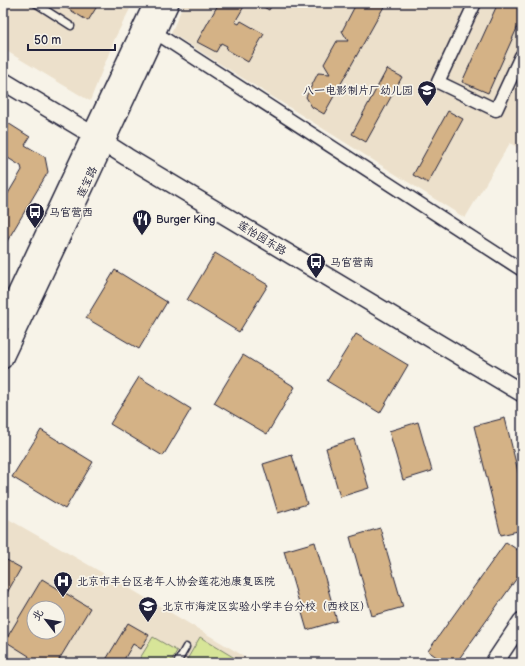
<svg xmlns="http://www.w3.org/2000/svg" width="525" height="666" viewBox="0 0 525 666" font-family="'Balsamiq Sans','LXGW WenKai TC',sans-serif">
	<rect width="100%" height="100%" fill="#f7f3e8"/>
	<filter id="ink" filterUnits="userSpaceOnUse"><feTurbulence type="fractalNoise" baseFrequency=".025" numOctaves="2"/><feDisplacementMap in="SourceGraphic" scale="8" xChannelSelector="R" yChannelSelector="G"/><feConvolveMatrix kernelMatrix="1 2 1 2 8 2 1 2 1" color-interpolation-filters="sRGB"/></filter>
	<g filter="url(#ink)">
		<path fill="#ece0cb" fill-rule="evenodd" d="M3 3H133L115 38 90 101 3 49Z
			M184 3H522V150L510 143 465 218 171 33Z
			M3 516 129 588 247 658 244 663H3ZM34 608H58V632H34Z"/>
		<path fill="#d7e598" stroke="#7c846a" d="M153 637 177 651 170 663H137Z
			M200 637 238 660 236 663H185Z"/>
		<path fill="#d4b286" stroke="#22223b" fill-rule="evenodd" d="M59 3H99L88 21Z
			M219 3H246L235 22 239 24 241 21 264 34 248 62 226 49 227 46 221 43 216 52 197 42Z
			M256 3H273L269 10Z
			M364 3H386L324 114 312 107 306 97 318 73 330 74 324 64 337 41H348L342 31 355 6 367 7Z
			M498 3H522V17L488 93 462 82Z
			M387 69 402 77 366 142 352 134Z
			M448 111 463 119 428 183 413 175Z
			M3 120 30 137 25 145 45 157 48 172 3 248V202L22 170 21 166 3 155Z
			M215 253 268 285 239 332 187 300Z
			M115 270 167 302 139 349 86 318Z
			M356 334 408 365 380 413 327 381Z
			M243 355 295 387 267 434 214 403Z
			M139 377 191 409 163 456 110 424Z
			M505 418 522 488V530L501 535 474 426Z
			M418 422 432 471 403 480 389 431Z
			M41 430 93 462 65 509 12 477Z
			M354 439 369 488 340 497 326 448Z
			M292 455 307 504 278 513 263 464Z
			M380 528 403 607 372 616 350 537Z
			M315 542 337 621 307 630 284 551Z
			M506 542 522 553V571L456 663H445L428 651Z
			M3 558 21 568 3 600Z
			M42 579 90 608 57 663H25L29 656 5 641ZM34 608H58V632H34Z
			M128 623 149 635 141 649 133 644 122 663H104Z"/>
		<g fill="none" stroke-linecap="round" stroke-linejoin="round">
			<defs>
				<path id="lane" d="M35 3 71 26
					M177 663 186 647"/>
				<path id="street" d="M475 3 438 82 496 110 521 56
					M156 33 522 270"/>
				<path id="secondary" d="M3 81 91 134 127 157 522 393
					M3 322 153 3
					M3 360 91 174 170 3
					M494 663 522 621"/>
			</defs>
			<use href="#lane" stroke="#22223b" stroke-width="9"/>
			<use href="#street" stroke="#22223b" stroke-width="15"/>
			<use href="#secondary" stroke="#22223b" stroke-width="20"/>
			<use href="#lane" stroke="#f7f3e8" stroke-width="6"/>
			<use href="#street" stroke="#f7f3e8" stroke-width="12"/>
			<use href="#secondary" stroke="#f7f3e8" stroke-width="17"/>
		</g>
	</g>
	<defs>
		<symbol id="school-pin" viewBox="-11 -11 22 30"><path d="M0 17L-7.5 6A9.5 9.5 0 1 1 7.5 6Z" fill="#22223b" stroke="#f7f3e8"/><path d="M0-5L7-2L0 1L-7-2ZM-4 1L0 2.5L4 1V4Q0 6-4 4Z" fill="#fff"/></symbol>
		<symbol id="bus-pin" viewBox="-11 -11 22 30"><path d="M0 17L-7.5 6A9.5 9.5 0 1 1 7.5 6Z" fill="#22223b" stroke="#f7f3e8"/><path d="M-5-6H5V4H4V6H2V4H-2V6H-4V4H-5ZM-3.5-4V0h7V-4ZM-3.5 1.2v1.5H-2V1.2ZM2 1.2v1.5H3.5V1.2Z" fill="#fff"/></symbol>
		<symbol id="restaurant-pin" viewBox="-11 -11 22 30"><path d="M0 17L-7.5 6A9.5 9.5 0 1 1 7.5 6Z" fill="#22223b" stroke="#f7f3e8"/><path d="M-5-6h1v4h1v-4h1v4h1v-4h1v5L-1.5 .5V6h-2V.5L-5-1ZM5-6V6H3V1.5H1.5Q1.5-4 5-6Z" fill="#fff"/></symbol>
		<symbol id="hospital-pin" viewBox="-11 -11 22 30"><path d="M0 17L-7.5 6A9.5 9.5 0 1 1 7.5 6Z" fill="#22223b" stroke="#f7f3e8"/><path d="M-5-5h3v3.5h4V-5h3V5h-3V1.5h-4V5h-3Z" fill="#fff"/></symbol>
	</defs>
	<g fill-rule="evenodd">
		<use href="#school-pin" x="416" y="79" width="22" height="30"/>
		<use href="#bus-pin" x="24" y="201" width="22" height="30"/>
		<use href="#restaurant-pin" x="131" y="208" width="22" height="30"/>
		<use href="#bus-pin" x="305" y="251" width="22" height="30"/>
		<use href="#hospital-pin" x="52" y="570" width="22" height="30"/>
		<use href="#school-pin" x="137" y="595" width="22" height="30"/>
	</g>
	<g text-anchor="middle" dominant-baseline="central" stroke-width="3.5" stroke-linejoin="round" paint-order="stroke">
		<g font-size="11" fill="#22223b" stroke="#f7f3e8" text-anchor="start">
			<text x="413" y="90" text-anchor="end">八一电影制片厂幼儿园</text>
			<text x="49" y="212">马官营西</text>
			<text x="156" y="219">Burger King</text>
			<text x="330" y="262">马官营南</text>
			<text x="77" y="581">北京市丰台区老年人协会莲花池康复医院</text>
			<text x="162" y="606">北京市海淀区实验小学丰台分校（西校区）</text>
		</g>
		<g font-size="11" fill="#22223b" stroke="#f7f3e8">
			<text transform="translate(87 182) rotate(-65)">莲宝路</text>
			<text transform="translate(262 238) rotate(31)">莲怡园东路</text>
		</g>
	</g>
	<rect width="525" height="666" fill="none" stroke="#f7f3e8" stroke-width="16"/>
	<rect x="8" y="8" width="509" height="650" fill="none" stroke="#22223b" stroke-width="1.5" filter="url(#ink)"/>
	<g transform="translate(46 620) rotate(301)"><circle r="19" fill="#f7f3e8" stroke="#a29fa3"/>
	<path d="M0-3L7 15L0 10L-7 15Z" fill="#22223b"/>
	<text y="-6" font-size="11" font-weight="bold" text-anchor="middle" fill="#22223b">北</text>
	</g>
	<path d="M28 44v6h87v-6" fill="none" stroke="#22223b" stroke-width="2"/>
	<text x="34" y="44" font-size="12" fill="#22223b" stroke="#f7f3e8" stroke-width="3" paint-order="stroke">50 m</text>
</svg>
